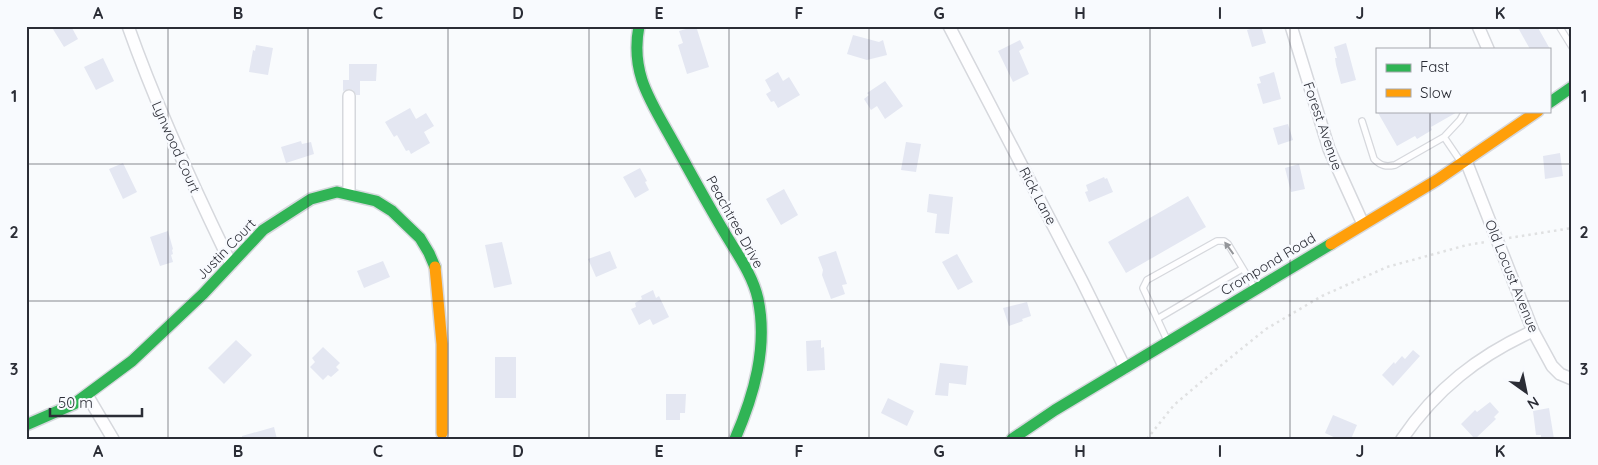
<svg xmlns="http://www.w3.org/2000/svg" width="1598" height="465" viewBox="0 0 1598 465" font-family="Quicksand,sans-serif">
	<rect width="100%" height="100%" fill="#f9fbfd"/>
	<path fill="#e4e7f2" d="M51 26H71L78 39 64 47Z
		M696 26 709 67 687 74 678 45 683 43 679 31Z
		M1261 26 1266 43 1252 47 1247 30Z
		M1517 26H1537L1550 49H1530Z
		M853 35 879 42 883 40 887 55 867 60 847 54Z
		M1020 40 1024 48 1019 51 1029 74 1013 82 998 51Z
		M1346 43 1356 80 1341 84 1336 65 1335 58H1337L1334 47Z
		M256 45 273 48 268 75 249 72 253 50 255 51Z
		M103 58 114 81 96 90 84 67Z
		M349 64H377L376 81H360V95H356L353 90 349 89 343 91V80H349Z
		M778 72 783 81 789 77 800 95 778 108 774 101 771 102 766 94 771 91 765 80Z
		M1274 72 1281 99 1263 104 1257 84 1261 83 1259 77Z
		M885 81 903 106 885 119 877 106 871 110 864 99 869 95 867 93Z
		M410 108 416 119 426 113 434 126 424 132 430 143 411 154 409 150 406 151 397 135 394 137 385 122Z
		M1377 111H1459L1431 127 1432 130 1417 139 1415 136 1397 146Z
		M1288 124 1293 140 1278 145 1273 128Z
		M301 141 302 144 311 142 314 154 286 163 281 147Z
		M906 142 921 144 916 172 901 170Z
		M1560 153 1563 176 1545 179 1543 156Z
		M123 163 137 192 123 199 109 169Z
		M1299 164 1305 189 1291 192 1285 168Z
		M640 168 647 181 645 182 649 190 635 198 623 177Z
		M1104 177 1105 179 1107 178 1113 192 1089 202 1085 192 1088 191 1086 185Z
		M784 189 798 215 781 225 766 199Z
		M929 194 953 197 949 234 935 233 937 214 927 212Z
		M1188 196 1206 227 1126 273 1108 242Z
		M168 231 173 249 172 250 173 254 171 255 173 262 160 266 150 237Z
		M502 242 512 284 494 288 485 245Z
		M610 251 617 268 596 277 588 259Z
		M836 251 847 284 842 285 845 294 831 299 822 275 823 270 818 257Z
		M957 254 973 282 958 290 942 262Z
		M383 261 390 277 364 288 357 271Z
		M653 290 656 298 659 296 669 317 653 325 650 319 639 325 631 309 636 307 635 303 642 299 641 296Z
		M1027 302 1031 316 1022 319 1023 321 1009 326 1003 308Z
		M236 340 252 355 224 384 208 368Z
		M821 340V348L824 347 825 370 807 371 806 341Z
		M323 347 340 363 336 367 339 370 331 377 328 375 323 380 310 367 315 362 312 358Z
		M1413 350 1420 356 1393 386 1382 375 1394 362 1395 364 1402 356 1405 359Z
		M495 357H516V398H495Z
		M940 363 968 366 966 385 949 383 948 396 935 395Z
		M666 394H686L685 413H680V420H666Z
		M888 398 914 411 907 426 881 413Z
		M1490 402 1499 412 1494 417 1496 419 1475 439 1461 424 1475 410 1477 412Z
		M1549 408 1554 439H1541V435H1536L1533 411Z
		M1333 415 1357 425 1351 439H1338L1325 433Z
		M274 427 277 439H242V436Z"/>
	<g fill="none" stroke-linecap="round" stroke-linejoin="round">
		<defs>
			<path id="lane" d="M1559 26 1572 47
				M1362 121 1374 159C1381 166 1386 167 1395 165L1444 137
				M1461 162 1444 137 1460 120 1465 111
				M1157 319 1242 269
				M1167 340 1143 288 1147 280 1217 241H1224L1228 244 1254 287"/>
			<path id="street" d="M128 26C157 108 193 186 231 264
				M949 26 1082 281 1125 368
				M1291 26 1329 149 1363 224
				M1478 26 1488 49
				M349 96V194
				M1466 161 1533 331 1552 366 1560 374 1572 379
				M87 395 113 439
				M1402 439C1436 389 1478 356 1533 331"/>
			<path id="fast" d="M639 26C631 68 646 94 666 129 686 164 705 200 726 235 738 255 753 276 758 299 768 347 754 395 735 439
				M1549 103 1572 87
				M26 425 74 404 132 361 203 294 263 230 311 199 337 192 376 201 392 211 420 238 429 253 435 267
				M1012 439 1055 410 1331 244"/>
			<path id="slow" d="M1331 244 1437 180 1538 111
				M435 267 442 344V433"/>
		</defs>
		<use href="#lane" stroke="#d6d8dd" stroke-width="8"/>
		<use href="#street" stroke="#d6d8dd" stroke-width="14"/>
		<use href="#fast" stroke="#d6d8dd" stroke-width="14"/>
		<use href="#slow" stroke="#d6d8dd" stroke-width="14"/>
		<path stroke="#e0e1e2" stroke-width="2.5" stroke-dasharray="2.5 4" stroke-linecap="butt" d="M1509 238 1572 228
			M1147 439 1174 405 1214 371 1266 329 1322 296 1387 267 1467 245 1486 242"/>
		<use href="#lane" stroke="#fefeff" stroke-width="5.5"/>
		<use href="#street" stroke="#fefeff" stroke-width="11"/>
		<use href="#fast" stroke="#30b455" stroke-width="11"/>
		<use href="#slow" stroke="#ff9f0a" stroke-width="11"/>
	</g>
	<defs><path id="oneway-solid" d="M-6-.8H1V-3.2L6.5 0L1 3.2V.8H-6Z" transform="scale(1.25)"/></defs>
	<use fill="#94969a" href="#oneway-solid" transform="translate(1229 248) rotate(-126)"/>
	<path fill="none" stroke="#2b2d36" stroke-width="1" stroke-opacity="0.55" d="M168 26V439M308 26V439M448 26V439M589 26V439M729 26V439M869 26V439M1009 26V439M1150 26V439M1290 26V439M1430 26V49M1430 111V439M26 164H1572M26 301H1572"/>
	<g text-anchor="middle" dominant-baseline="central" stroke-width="5" stroke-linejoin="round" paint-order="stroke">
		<g font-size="14" fill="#2b2d36" stroke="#f8fafe">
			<text transform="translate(1323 126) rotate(71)">Forest Avenue</text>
			<text transform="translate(176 147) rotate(66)">Lynwood Court</text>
			<text transform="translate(1038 196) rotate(62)">Rick Lane</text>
			<text transform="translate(735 222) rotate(61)">Peachtree Drive</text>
			<text transform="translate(226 249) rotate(-46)">Justin Court</text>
			<text transform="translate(1268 264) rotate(-31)">Crompond Road</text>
			<text transform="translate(1512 276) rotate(68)">Old Locust Avenue</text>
		</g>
	</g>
	<rect width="1598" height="465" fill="none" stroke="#f8fafe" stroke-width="55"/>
	<rect x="1376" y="48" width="175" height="65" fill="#f8fafe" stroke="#a6a8ae"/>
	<rect x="1386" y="64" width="25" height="8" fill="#30b455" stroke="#a6a8ae"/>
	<text x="1420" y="72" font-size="15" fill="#2b2d36">Fast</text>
	<rect x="1386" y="89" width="25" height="8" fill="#ff9f0a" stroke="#a6a8ae"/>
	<text x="1420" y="98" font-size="15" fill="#2b2d36">Slow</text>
	<g transform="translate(1526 392) rotate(147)" stroke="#f8fafe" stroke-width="4" paint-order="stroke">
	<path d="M0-4L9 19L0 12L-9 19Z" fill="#2b2d36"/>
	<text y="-8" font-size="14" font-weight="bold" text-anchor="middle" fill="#2b2d36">N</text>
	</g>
	<path d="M50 408v8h92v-8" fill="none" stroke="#2b2d36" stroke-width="2.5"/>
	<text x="58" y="408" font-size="15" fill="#2b2d36" stroke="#f8fafe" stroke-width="4" paint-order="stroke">50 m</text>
	<rect x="28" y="28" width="1542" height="410" fill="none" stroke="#2b2d36" stroke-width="2"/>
	<g font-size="16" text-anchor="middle" font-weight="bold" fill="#2b2d36">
		<text x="98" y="19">A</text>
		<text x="238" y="19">B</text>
		<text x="378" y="19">C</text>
		<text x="518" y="19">D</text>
		<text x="659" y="19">E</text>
		<text x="799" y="19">F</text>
		<text x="939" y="19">G</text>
		<text x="1080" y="19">H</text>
		<text x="1220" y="19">I</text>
		<text x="1360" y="19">J</text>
		<text x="1500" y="19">K</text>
		<text x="14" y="102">1</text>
		<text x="1584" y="102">1</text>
		<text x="14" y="238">2</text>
		<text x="1584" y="238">2</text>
		<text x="14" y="375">3</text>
		<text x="1584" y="375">3</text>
		<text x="98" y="457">A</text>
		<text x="238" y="457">B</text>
		<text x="378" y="457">C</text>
		<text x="518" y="457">D</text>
		<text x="659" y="457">E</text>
		<text x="799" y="457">F</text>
		<text x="939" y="457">G</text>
		<text x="1080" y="457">H</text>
		<text x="1220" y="457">I</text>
		<text x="1360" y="457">J</text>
		<text x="1500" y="457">K</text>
	</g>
</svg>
